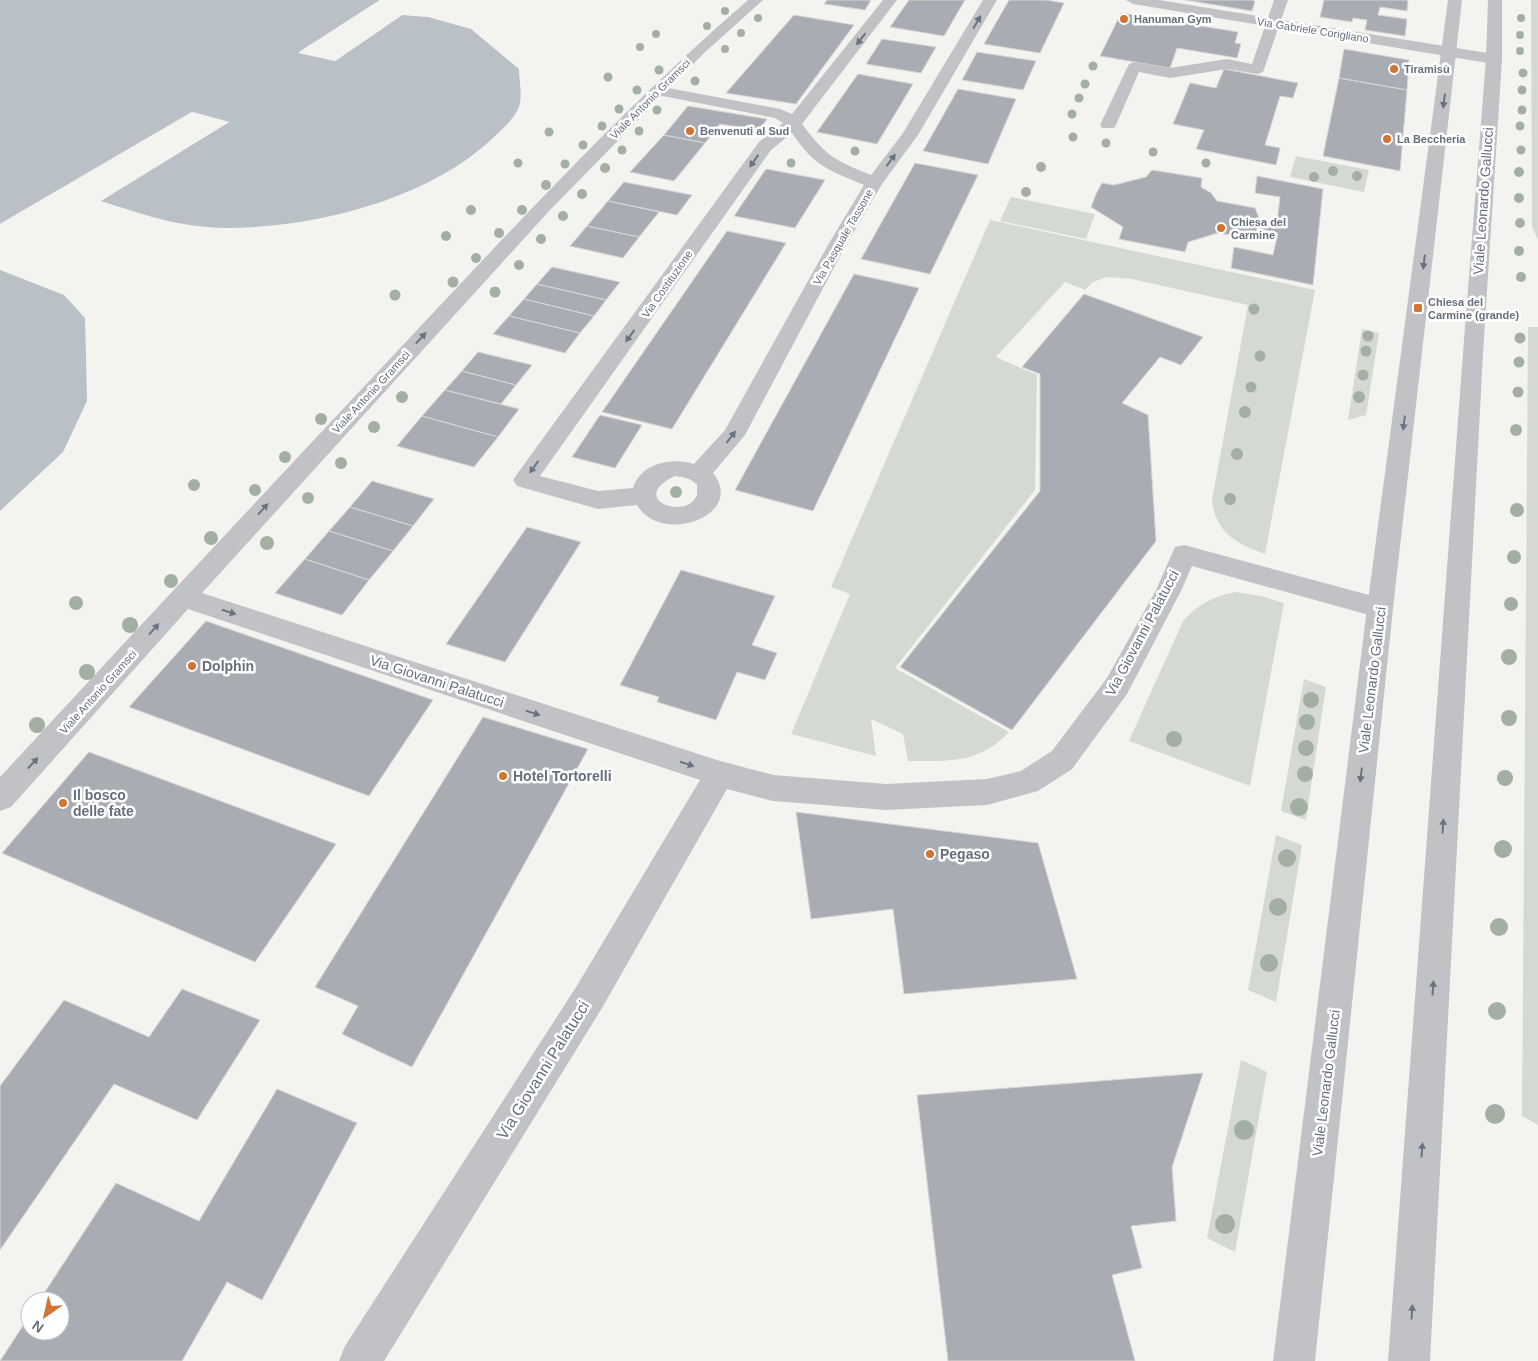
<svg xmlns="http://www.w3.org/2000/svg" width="1538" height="1361" viewBox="0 0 1538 1361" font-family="Arial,sans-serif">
	<rect width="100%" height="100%" fill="#f3f4f0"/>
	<path fill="#d4dad2" d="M1531 0H1538V240L1532 227Z
		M1296 156 1369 170 1364 192 1290 177Z
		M1011 197 1095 214 1086 239 1000 221Z
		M990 220 1315 290 1265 554C1238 544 1215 533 1212 500L1248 305 1132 279 1107 277 1093 282 1085 290 1065 282 996 357 1037 375 1035 490 895 668 1009 732C979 764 948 761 908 761L903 734 871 719 876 756 791 734 850 594 831 587Z
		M1528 327H1538V1125L1522 1116Z
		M1362 329 1379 333 1366 415 1348 420Z
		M1236 592 1261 596 1284 603 1250 786 1129 741 1183 621C1198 604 1214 596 1236 592Z
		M1304 679 1326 687 1306 820 1281 811Z
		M1276 835 1302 845 1276 1002 1248 990Z
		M1241 1060 1267 1072 1235 1252 1207 1238Z"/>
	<path fill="#b9c1c7" d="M0 0H380L299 52 335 61 402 15 428 17 471 29 519 69C519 79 522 93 520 103 517 117 502 129 493 138 428 200 313 228 226 228 181 228 142 214 101 201L229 122 192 112 0 224Z
		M0 270 64 295 85 318 87 401 63 452 0 511Z"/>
	<path fill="#f3f4f0" d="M380 0H382L381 2 305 52 335 59 401 13H405L335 61 298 53Z
		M192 112 229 122 98 202 99 198 223 123 192 115 0 226V224Z"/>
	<path fill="#a9adb3" stroke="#d5d5d3" d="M827 0H871L865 10 824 4Z
		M909 0H965L944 36 890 27Z
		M1009 0H1046L1064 3 1040 53 984 44Z
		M1185 0H1251L1255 1 1252 11Z
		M1324 0H1408L1407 11 1380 7 1378 15 1407 19 1405 36 1365 30 1367 20 1353 18 1352 22 1320 17Z
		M1121 13 1238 32 1235 43 1241 44 1237 58 1177 48 1170 68 1100 56Z
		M794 15 854 25 796 104 726 93Z
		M882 39 936 47 921 73 866 64Z
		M1344 49 1409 60 1407 90 1339 78Z
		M977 52 1036 61 1023 90 962 80Z
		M1224 69 1298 83 1293 98 1280 96 1265 145 1280 148 1276 165 1196 149 1204 130 1173 124 1190 83 1216 88Z
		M858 74 913 84 877 144 817 132Z
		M1339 78 1407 90 1400 171 1323 156Z
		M958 89 1016 99 988 164 923 151Z
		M688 106 767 119 759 130 720 124 705 143 664 135Z
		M664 135 705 143 674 181 630 172Z
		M915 163 978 175 930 274 861 259Z
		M766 169 825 180 795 228 734 216Z
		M1152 170 1202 178 1201 187 1211 193 1217 201 1255 208 1259 218 1277 223 1280 197 1255 193 1257 176 1323 189 1313 285 1231 268 1234 247 1273 255 1278 233 1257 228 1256 239 1218 233 1188 242 1185 252 1119 239 1123 227 1091 207 1096 194 1102 183 1114 185 1146 177Z
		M624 182 692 195 677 215 608 201Z
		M608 201 659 212 639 237 587 226Z
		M587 226 639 237 623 258 570 246Z
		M727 231 786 243 672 429 602 412Z
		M552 267 620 282 606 300 537 284Z
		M854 274 919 288 813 511 735 490Z
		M537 284 606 300 594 316 524 299Z
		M1084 294 1203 337 1181 365 1160 357 1122 403 1148 415 1156 541 1012 730 900 667 1040 491V374L1022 367Z
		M524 299 594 316 580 333 509 316Z
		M509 316 580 333 565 353 493 334Z
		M478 352 532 365 516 385 462 371Z
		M462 371 516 385 501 404 445 390Z
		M445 390 519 409 498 437 422 416Z
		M600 415 642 425 615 468 572 457Z
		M422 416 498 437 474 467 397 446Z
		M372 481 434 499 413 526 350 507Z
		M350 507 413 526 393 551 329 531Z
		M527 527 581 542 505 662 446 644Z
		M329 531 393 551 369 580 305 559Z
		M305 559 369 580 342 615 275 593Z
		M681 570 775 596 752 645 777 653 765 680 737 672 716 720 657 702 659 697 620 685Z
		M206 621 433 700 369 796 129 707Z
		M483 717 588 749 412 1067 342 1034 358 1006 315 987Z
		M89 752 336 844 255 962 2 853Z
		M796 812 1038 843 1077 979 904 994 893 909 811 919Z
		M182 989 260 1020 197 1120 114 1084 0 1250V1086L64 1000 149 1037Z
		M1203 1073 1172 1167 1176 1221 1131 1226 1142 1268 1112 1275 1135 1361H948L917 1095Z
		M277 1089 357 1123 262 1300 227 1282 182 1361H0L30 1315V1331H60V1301H39L116 1183 199 1221Z"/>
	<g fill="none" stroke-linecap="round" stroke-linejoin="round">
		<path fill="#c0c2c5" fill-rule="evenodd" d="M883 0H897L802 124C826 156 834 160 871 175L903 133 983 0H997L918 135 882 184 846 245 745 435 713 473C747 516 660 546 637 505L598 509 517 486 513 480 517 474 759 142 783 123 775 118 652 94 650 91 652 88 658 86 780 109 792 114ZM792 133C815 167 827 169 864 185L828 245 725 430 694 464C672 457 641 463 633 488L598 491 540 476 771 150ZM675 476C683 477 691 478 697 485 697 489 698 494 696 497 685 520 627 499 675 476Z
			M1274 0H1288L1263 72 1258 74 1227 69 1170 78 1139 72 1116 125 1114 128H1102L1100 125 1129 64 1134 62 1170 68 1227 59 1252 64Z"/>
		<path fill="#c0c2c5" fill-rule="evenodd" d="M748 0H763L704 53 550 210 202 593 720 761 773 775 886 784 987 779 1021 771 1052 751 1107 678 1156 590 1175 547 1184 545 1380 598 1389 601 1393 608 1389 615 1380 618 1192 566 1181 591 1127 694 1072 769 1038 791 987 805 886 810 773 801 727 789 602 1008 384 1361H339L345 1346 578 984 700 780 188 609 11 807 0 811V777C139 627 278 478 418 329 524 216 630 102 748 0Z
			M1126 0H1159L1494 54 1499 56 1502 59 1499 62 1494 64 1133 4Z"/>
		<path fill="#c0c2c5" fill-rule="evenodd" d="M1448 0H1462L1393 608 1315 1361H1273L1367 608Z
			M1488 0H1502V59L1483 353 1430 1361H1388L1463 353 1486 59Z"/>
	</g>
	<g fill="#a4afa3">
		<circle cx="725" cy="11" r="4"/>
		<circle cx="758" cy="18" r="4"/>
		<circle cx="1521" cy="18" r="4"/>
		<circle cx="707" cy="26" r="4"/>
		<circle cx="741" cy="33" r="4"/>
		<circle cx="656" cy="34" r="4"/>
		<circle cx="1520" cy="35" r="4"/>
		<circle cx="640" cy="47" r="4"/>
		<circle cx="725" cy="49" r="4"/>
		<circle cx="1520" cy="51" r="4"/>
		<circle cx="1093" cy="66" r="4.5"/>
		<circle cx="659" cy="70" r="4.5"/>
		<circle cx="1523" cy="73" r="4.5"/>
		<circle cx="608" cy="77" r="4.5"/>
		<circle cx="695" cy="81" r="4.5"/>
		<circle cx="1085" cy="84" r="4.5"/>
		<circle cx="637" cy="90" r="4.5"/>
		<circle cx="1522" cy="90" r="4.5"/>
		<circle cx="1079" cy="98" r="4.5"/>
		<circle cx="619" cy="109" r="4.5"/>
		<circle cx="657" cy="110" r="4.5"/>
		<circle cx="1522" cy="110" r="4.5"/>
		<circle cx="1072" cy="114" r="4.5"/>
		<circle cx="602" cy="126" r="4.5"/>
		<circle cx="1520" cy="126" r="4.5"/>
		<circle cx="639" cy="131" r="4.5"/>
		<circle cx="549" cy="132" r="4.5"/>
		<circle cx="1073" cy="137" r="4.5"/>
		<circle cx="1106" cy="143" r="4.5"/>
		<circle cx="583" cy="145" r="4.5"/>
		<circle cx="622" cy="150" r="4.5"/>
		<circle cx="1521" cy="150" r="4.5"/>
		<circle cx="855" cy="151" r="4.5"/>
		<circle cx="1153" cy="152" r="4.5"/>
		<circle cx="518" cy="163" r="4.5"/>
		<circle cx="791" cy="163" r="4.5"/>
		<circle cx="1206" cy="163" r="4.5"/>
		<circle cx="565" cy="164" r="4.5"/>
		<circle cx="1041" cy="167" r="5"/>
		<circle cx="605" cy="168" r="5"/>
		<circle cx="1333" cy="171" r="5"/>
		<circle cx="1519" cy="172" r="5"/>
		<circle cx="1357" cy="176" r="5"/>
		<circle cx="1314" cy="177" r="5"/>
		<circle cx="546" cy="185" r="5"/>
		<circle cx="1026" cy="192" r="5"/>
		<circle cx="582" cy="194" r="5"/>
		<circle cx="1519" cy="198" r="5"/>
		<circle cx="471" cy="210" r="5"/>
		<circle cx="522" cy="210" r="5"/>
		<circle cx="563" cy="216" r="5"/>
		<circle cx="1520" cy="223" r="5"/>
		<circle cx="499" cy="233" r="5"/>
		<circle cx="446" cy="236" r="5"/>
		<circle cx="541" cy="239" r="5"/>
		<circle cx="1519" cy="251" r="5"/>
		<circle cx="476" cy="258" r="5"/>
		<circle cx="519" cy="265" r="5"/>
		<circle cx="1521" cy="277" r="5"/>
		<circle cx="453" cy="282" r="5.5"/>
		<circle cx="495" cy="292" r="5.5"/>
		<circle cx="395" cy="295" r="5.5"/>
		<circle cx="1254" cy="309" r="5.5"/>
		<circle cx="1368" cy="336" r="5.5"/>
		<circle cx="1520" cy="338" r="5.5"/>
		<circle cx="1366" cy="351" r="5.5"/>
		<circle cx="1260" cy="356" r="5.5"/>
		<circle cx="1519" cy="362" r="5.5"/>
		<circle cx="1363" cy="375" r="5.5"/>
		<circle cx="1251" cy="387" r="5.5"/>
		<circle cx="1518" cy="392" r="5.5"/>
		<circle cx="402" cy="397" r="6"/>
		<circle cx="1359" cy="397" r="6"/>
		<circle cx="1245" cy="412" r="6"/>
		<circle cx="321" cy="419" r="6"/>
		<circle cx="374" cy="427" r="6"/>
		<circle cx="1516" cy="430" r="6"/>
		<circle cx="1237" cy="454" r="6"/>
		<circle cx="285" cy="457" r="6"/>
		<circle cx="341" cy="463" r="6"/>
		<circle cx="194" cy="485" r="6"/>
		<circle cx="255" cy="490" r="6"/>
		<circle cx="676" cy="492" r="6"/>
		<circle cx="308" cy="498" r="6"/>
		<circle cx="1230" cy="499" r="6"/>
		<circle cx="1517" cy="510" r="7"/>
		<circle cx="211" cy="538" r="7"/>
		<circle cx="267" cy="543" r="7"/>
		<circle cx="1514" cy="557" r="7"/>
		<circle cx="171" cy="581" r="7"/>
		<circle cx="76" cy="603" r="7"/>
		<circle cx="1511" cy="604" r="7"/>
		<circle cx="130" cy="625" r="8"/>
		<circle cx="1509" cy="657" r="8"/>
		<circle cx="87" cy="672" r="8"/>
		<circle cx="1311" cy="700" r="8"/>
		<circle cx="1509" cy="718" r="8"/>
		<circle cx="1307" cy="722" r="8"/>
		<circle cx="37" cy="725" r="8"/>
		<circle cx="1174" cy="739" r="8"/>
		<circle cx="1306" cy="748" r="8"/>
		<circle cx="1305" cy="774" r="8"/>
		<circle cx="1505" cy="778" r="8"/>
		<circle cx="1299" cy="807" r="9"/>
		<circle cx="1503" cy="849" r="9"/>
		<circle cx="1287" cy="858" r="9"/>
		<circle cx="1278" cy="907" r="9"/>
		<circle cx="1499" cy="927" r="9"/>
		<circle cx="1269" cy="963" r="9"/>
		<circle cx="1497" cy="1011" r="9"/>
		<circle cx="1495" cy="1114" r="10"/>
		<circle cx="1244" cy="1130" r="10"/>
		<circle cx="1225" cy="1224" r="10"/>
	</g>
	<defs><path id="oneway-solid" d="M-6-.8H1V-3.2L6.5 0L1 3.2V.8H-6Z" transform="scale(1.25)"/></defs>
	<g fill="#6a7382">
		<use href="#oneway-solid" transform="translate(977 22) rotate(-60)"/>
		<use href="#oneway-solid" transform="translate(861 39) rotate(128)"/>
		<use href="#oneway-solid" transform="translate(1444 101) rotate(97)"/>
		<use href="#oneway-solid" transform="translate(891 160) rotate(-54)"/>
		<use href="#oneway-solid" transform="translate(754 161) rotate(125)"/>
		<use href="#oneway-solid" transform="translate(1424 262) rotate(97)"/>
		<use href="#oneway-solid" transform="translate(630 336) rotate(126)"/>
		<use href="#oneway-solid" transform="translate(421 338) rotate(-47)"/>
		<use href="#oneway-solid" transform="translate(1404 423) rotate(97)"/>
		<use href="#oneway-solid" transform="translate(731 437) rotate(-52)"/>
		<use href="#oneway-solid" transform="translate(534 467) rotate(126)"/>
		<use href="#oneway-solid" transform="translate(263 509) rotate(-48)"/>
		<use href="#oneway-solid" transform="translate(229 612) rotate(18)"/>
		<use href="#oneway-solid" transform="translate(154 629) rotate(-48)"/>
		<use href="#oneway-solid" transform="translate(533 713) rotate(18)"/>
		<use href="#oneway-solid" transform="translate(33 763) rotate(-47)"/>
		<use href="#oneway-solid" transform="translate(687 764) rotate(18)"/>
		<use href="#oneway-solid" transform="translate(1361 775) rotate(97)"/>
		<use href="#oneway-solid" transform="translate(1443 826) rotate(-86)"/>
		<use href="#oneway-solid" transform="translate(1433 988) rotate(-86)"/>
		<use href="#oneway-solid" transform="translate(1422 1150) rotate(-86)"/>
		<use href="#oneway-solid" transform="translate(1412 1312) rotate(-86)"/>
	</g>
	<g fill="#d17534" stroke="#fff" stroke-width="2">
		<circle cx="1124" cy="19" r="5"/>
		<circle cx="1394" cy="69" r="5"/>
		<circle cx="690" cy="131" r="5"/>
		<circle cx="1387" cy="139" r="5"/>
		<circle cx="1221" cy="228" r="5"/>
		<rect x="1413" y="303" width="10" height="10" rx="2.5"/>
		<circle cx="192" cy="666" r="5"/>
		<circle cx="503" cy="776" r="5"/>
		<circle cx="63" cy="803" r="5"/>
		<circle cx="930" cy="854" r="5"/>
	</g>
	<g text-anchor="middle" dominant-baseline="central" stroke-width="5" stroke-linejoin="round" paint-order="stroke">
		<g font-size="11" font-weight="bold" fill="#666f7e" stroke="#fff" text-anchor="start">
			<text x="1134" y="19">Hanuman Gym</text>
			<text x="1404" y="69">Tiramisù</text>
			<text x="700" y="131">Benvenuti al Sud</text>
			<text x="1397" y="139">La Beccheria</text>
			<text x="1231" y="222">Chiesa del<tspan x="1231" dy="13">Carmine</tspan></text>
			<text x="1428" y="302">Chiesa del<tspan x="1428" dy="13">Carmine (grande)</tspan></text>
		</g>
		<g font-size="11" fill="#666f7e" stroke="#fff">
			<text transform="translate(1313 30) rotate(9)">Via Gabriele Corigliano</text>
			<text transform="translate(650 99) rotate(-45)">Viale Antonio Gramsci</text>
			<text transform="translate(843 237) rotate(-60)">Via Pasquale Tassone</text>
			<text transform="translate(667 284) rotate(-55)">Via Costituzione</text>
			<text transform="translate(371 392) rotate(-47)">Viale Antonio Gramsci</text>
			<text transform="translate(98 692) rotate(-48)">Viale Antonio Gramsci</text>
		</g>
		<g font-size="14" fill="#666f7e" stroke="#fff">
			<text transform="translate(1483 201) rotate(-86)">Viale Leonardo Gallucci</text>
			<text transform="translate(1142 633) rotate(-62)">Via Giovanni Palatucci</text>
			<text transform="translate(1372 680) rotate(-83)">Viale Leonardo Gallucci</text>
			<text transform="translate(437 681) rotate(18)">Via Giovanni Palatucci</text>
			<text transform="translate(1326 1083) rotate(-83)">Viale Leonardo Gallucci</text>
		</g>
		<g font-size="14" font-weight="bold" fill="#666f7e" stroke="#fff" text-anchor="start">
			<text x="202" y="666">Dolphin</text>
			<text x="513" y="776">Hotel Tortorelli</text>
			<text x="73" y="795">Il bosco<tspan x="73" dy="16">delle fate</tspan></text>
			<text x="940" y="854">Pegaso</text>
		</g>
		<g font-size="16" fill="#666f7e" stroke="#fff">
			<text transform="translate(543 1070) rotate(-58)">Via Giovanni Palatucci</text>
		</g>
	</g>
	<g transform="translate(45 1316) rotate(214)"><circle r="24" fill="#ffffff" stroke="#c2c5cb"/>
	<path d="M0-4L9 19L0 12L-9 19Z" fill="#d17534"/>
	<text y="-8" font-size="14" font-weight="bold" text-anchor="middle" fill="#666f7e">N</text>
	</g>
</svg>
